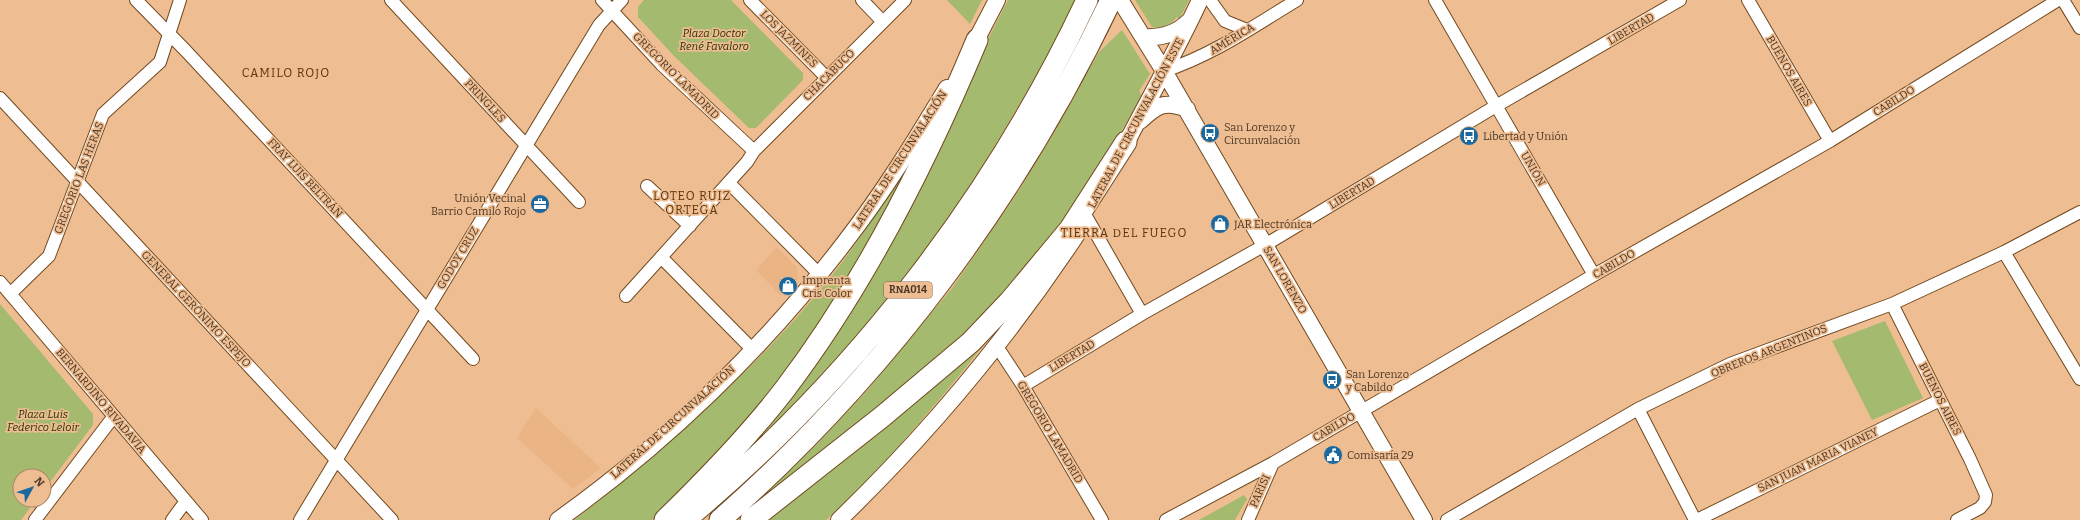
<svg xmlns="http://www.w3.org/2000/svg" width="2080" height="520" viewBox="0 0 2080 520" font-family="Bitter,serif">
	<rect width="100%" height="100%" fill="#eebd92"/>
	<path fill="#ebb484" d="M777 247 797 267 798 278 781 296 756 270Z
		M536 408 601 468 573 489 517 438Z"/>
	<path fill="#a3ba6f" d="M644 0H731L803 73V80L756 128H749L674 56 638 17V7Z
		M947 0H982L970 24Z
		M1008 0H1075C1058 41 1034 79 1012 117 972 185 927 252 876 313 828 371 775 424 721 477L740 449 937 139Z
		M1135 0H1189L1179 20 1177 17C1170 25 1162 29 1152 27Z
		M1122 30 1150 74 1139 91 1142 96 1067 224 960 346 744 514 817 444 866 392 953 287 1016 195 1055 131 1099 52Z
		M929 128 863 256 796 359 750 418 652 520H574C592 507 609 493 626 478 707 410 786 339 849 253 879 213 904 170 929 128Z
		M0 304 93 414V425L44 490V476H20V500H36L21 520H0Z
		M1885 321 1923 398 1872 420 1832 341Z
		M998 327C945 394 889 462 826 520H766Z
		M1244 495 1247 499 1235 520H1199Z"/>
	<g fill="none" stroke-linecap="round" stroke-linejoin="round">
		<defs>
			<path id="street" d="M136 0 186 51 473 359
				M391 0 579 202
				M602 0 662 65 754 151
				M750 0 827 78
				M862 0 883 22
				M1210 0 1225 21 1247 30
				M1435 0 1594 275
				M1748 0 1830 141
				M2063 0 2080 28
				M1164 71C1213 55 1254 26 1297 0
				M0 98 392 520
				M729 183 819 274
				M647 186 690 226
				M1087 218 1142 314
				M2004 252 2080 379
				M661 257 752 349
				M0 282 202 520
				M10 294 49 256 103 114 160 62 180 0
				M626 296 747 162 754 151 905 0
				M1892 304 1970 459 1986 495 1985 502 1980 508 1957 520
				M996 345 1023 386 1102 520
				M1023 386 1142 314 1265 245 1496 106 1680 0
				M1638 409 1695 520
				M35 520 114 416
				M172 520 186 501
				M300 520 599 25 622 0
				M1166 520 1273 463 1594 275 1830 141 2058 0
				M1248 520 1273 463
				M1447 520 1638 409 1730 364 1892 304 2004 252 2080 212
				M1697 520 1940 400"/>
			<path id="secondary" d="M1120 0 1164 71 1424 520
				M1144 37C1161 38 1176 34 1188 22
				M971 50 997 0
				M1140 121C1157 105 1165 100 1187 109
				M1121 153C1147 102 1176 52 1200 0
				M558 520C666 443 765 347 845 242 883 193 915 141 947 88
				M839 520C929 433 1010 336 1079 231"/>
			<path id="highway" d="M665 520C707 479 749 436 785 389 864 285 927 160 977 40
				M685 520C855 378 993 200 1087 0
				M720 520C885 375 1017 198 1111 0
				M751 520 883 416 971 342 1010 301 1070 229 1126 142"/>
		</defs>
		<use href="#street" stroke="#72491f" stroke-width="14"/>
		<use href="#secondary" stroke="#72491f" stroke-width="18"/>
		<use href="#highway" stroke="#72491f" stroke-width="23"/>
		<use href="#street" stroke="#fff" stroke-width="12"/>
		<use href="#secondary" stroke="#fff" stroke-width="16"/>
		<use href="#highway" stroke="#fff" stroke-width="21"/>
	</g>
	<defs>
		<symbol id="bus-disc" viewBox="-11 -11 22 22"><circle r="9.5" fill="#1b699c" stroke="#eebd92"/><path d="M-5-6H5V4H4V6H2V4H-2V6H-4V4H-5ZM-3.5-4V0h7V-4ZM-3.5 1.2v1.5H-2V1.2ZM2 1.2v1.5H3.5V1.2Z" fill="#fff"/></symbol>
		<symbol id="office-disc" viewBox="-11 -11 22 22"><circle r="9.5" fill="#1b699c" stroke="#eebd92"/><path d="M-6-3h4V-5.5h4V-3h4V5H-6ZM-1-4.5V-3h2v-1.5ZM-6 0V1H6V0Z" fill="#fff"/></symbol>
		<symbol id="shop-disc" viewBox="-11 -11 22 22"><circle r="9.5" fill="#1b699c" stroke="#eebd92"/><path d="M-5-2.5h2.3a2.7 3.5 0 0 1 5.4 0H5L5.5 6h-11ZM-1.5-2.5h3a1.5 2.3 0 0 0-3 0Z" fill="#fff"/></symbol>
		<symbol id="civic-disc" viewBox="-11 -11 22 22"><circle r="9.5" fill="#1b699c" stroke="#eebd92"/><path d="M-.6-6.5H3V-4.5H.6V-3L4-1V1h2V6H-6V1h2V-1L-.6-3ZM-1.2 2.5V6h2.4V2.5Z" fill="#fff"/></symbol>
	</defs>
	<g fill-rule="evenodd">
		<use href="#bus-disc" x="1199" y="122" width="22" height="22"/>
		<use href="#bus-disc" x="1458" y="125" width="22" height="22"/>
		<use href="#office-disc" x="529" y="193" width="22" height="22"/>
		<use href="#shop-disc" x="1209" y="213" width="22" height="22"/>
		<use href="#shop-disc" x="777" y="275" width="22" height="22"/>
		<use href="#bus-disc" x="1321" y="369" width="22" height="22"/>
		<use href="#civic-disc" x="1322" y="444" width="22" height="22"/>
	</g>
	<g text-anchor="middle" dominant-baseline="central" stroke-width="3.5" stroke-linejoin="round" paint-order="stroke">
		<rect fill="#eebd92" stroke="#7d6046" stroke-width="1" x="884" y="282" width="48" height="16" rx="3"/>
		<g font-size="10" font-weight="bold" fill="#4c3826">
			<text x="908" y="290">RNA014</text>
		</g>
		<g font-size="11" fill="#4c3826" stroke="#eebd92">
			<text transform="translate(1631 29) rotate(-30)">LIBERTAD</text>
			<text transform="translate(789 39) rotate(45)">LOS JAZMINES</text>
			<text transform="translate(1232 39) rotate(-31)">AMÉRICA</text>
			<text transform="translate(1789 71) rotate(60)">BUENOS AIRES</text>
			<text transform="translate(829 75) rotate(-45)">CHACABUCO</text>
			<text transform="translate(676 76) rotate(45)">GREGORIO LAMADRID</text>
			<text transform="translate(485 101) rotate(47)">PRINGLES</text>
			<text transform="translate(1894 101) rotate(-32)">CABILDO</text>
			<text transform="translate(1136 123) rotate(-62)">LATERAL DE CIRCUNVALACIÓN ESTE</text>
			<text transform="translate(900 160) rotate(-57)">LATERAL DE CIRCUNVALACIÓN</text>
			<text transform="translate(1533 169) rotate(60)">UNIÓN</text>
			<text transform="translate(79 178) rotate(-69)">GREGORIO LAS HERAS</text>
			<text transform="translate(305 178) rotate(47)">FRAY LUIS BELTRÁN</text>
			<text transform="translate(1352 193) rotate(-31)">LIBERTAD</text>
			<text transform="translate(458 258) rotate(-59)">GODOY CRUZ</text>
			<text transform="translate(1614 264) rotate(-30)">CABILDO</text>
			<text transform="translate(1285 280) rotate(60)">SAN LORENZO</text>
			<text transform="translate(196 309) rotate(47)">GENERAL GERÓNIMO ESPEJO</text>
			<text transform="translate(1769 351) rotate(-22)">OBREROS ARGENTINOS</text>
			<text transform="translate(1072 356) rotate(-31)">LIBERTAD</text>
			<text transform="translate(1940 399) rotate(63)">BUENOS AIRES</text>
			<text transform="translate(101 401) rotate(50)">BERNARDINO RIVADAVIA</text>
			<text transform="translate(673 422) rotate(-42)">LATERAL DE CIRCUNVALACIÓN</text>
			<text transform="translate(1334 427) rotate(-30)">CABILDO</text>
			<text transform="translate(1050 432) rotate(59)">GREGORIO LAMADRID</text>
			<text transform="translate(1818 460) rotate(-26)">SAN JUAN MARIA VIANEY</text>
			<text transform="translate(1260 491) rotate(-66)">PARISI</text>
		</g>
		<g font-size="11" font-style="italic" fill="#283303" stroke="#eebd92">
			<text x="714" y="33">Plaza Doctor<tspan x="714" dy="13">René Favaloro</tspan></text>
			<text x="43" y="414">Plaza Luis<tspan x="43" dy="13">Federico Leloir</tspan></text>
		</g>
		<g font-size="11" fill="#4c3826" stroke="#eebd92" text-anchor="start">
			<text x="1224" y="127">San Lorenzo y<tspan x="1224" dy="13">Circunvalación</tspan></text>
			<text x="1483" y="136">Libertad y Unión</text>
			<text x="526" y="198" text-anchor="end">Unión Vecinal<tspan x="526" dy="13">Barrio Camilo Rojo</tspan></text>
			<text x="1234" y="224">JAR Electrónica</text>
			<text x="802" y="280">Imprenta<tspan x="802" dy="13">Cris Color</tspan></text>
			<text x="1346" y="374">San Lorenzo<tspan x="1346" dy="13">y Cabildo</tspan></text>
			<text x="1347" y="455">Comisaría 29</text>
		</g>
		<g font-size="12" letter-spacing="1" fill="#5d3507" stroke="#eebd92">
			<text x="286" y="73">CAMILO ROJO</text>
			<text x="692" y="196">LOTEO RUIZ<tspan x="692" dy="14">ORTEGA</tspan></text>
			<text x="1124" y="233">TIERRA DEL FUEGO</text>
		</g>
	</g>
	<g transform="translate(32 488) rotate(50)"><circle r="19" fill="#eebd92" stroke="#ad8867"/>
	<path d="M0-3L7 15L0 10L-7 15Z" fill="#1b699c"/>
	<text y="-6" font-size="11" font-weight="bold" text-anchor="middle" fill="#4c3826">N</text>
	</g>
</svg>
